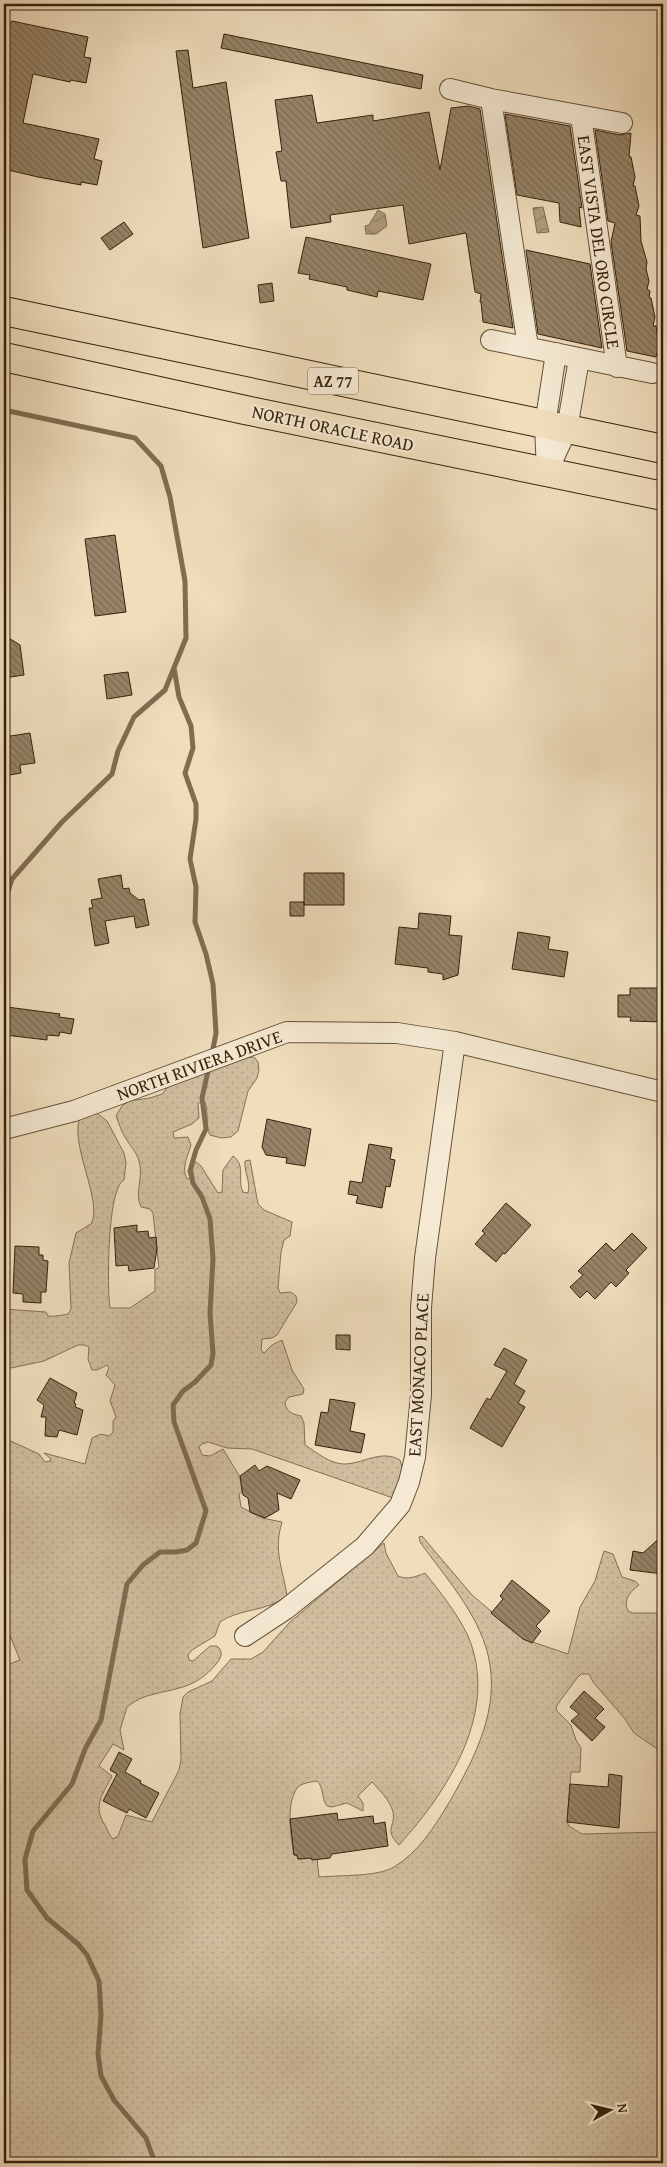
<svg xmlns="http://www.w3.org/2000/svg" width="667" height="2167" viewBox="0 0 667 2167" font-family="'Gentium Book Plus',serif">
	<defs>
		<pattern id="grass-dots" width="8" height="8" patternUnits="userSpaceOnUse" patternTransform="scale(1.25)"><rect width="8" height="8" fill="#cfbd9e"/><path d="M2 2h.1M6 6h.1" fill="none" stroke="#b2a287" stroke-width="1.8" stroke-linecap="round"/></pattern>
		<pattern id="water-waves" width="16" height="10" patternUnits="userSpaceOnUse" patternTransform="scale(1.25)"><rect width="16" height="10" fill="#b09d80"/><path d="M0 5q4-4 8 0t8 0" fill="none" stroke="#908067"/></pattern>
		<pattern id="building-back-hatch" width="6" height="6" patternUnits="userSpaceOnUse" patternTransform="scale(1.25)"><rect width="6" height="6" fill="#968367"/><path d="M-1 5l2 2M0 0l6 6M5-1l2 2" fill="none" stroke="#7b6b53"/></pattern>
	</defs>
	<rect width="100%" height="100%" fill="#efddbc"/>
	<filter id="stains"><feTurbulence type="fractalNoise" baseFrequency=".004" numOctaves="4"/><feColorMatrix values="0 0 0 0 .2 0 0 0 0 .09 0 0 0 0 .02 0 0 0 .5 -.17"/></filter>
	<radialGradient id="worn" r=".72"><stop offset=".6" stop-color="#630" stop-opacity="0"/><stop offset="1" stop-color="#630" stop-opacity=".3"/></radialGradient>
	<path fill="url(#grass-dots)" stroke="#827054" d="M254 1057 258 1062 259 1070 257 1078 248 1091 238 1131 231 1137 221 1138 210 1135C205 1126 209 1115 205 1102L198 1103 199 1118 192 1124 173 1132 174 1138 188 1137 191 1145C188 1155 181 1168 187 1179L194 1178 192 1165 196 1162 201 1166 218 1193 222 1192 223 1170 233 1156C246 1165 237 1180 243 1192L248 1193C251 1182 244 1172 245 1161L250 1160 258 1204 264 1210 292 1222 290 1236 284 1240 281 1252 278 1288 280 1293 291 1292 296 1296 297 1302 277 1335 272 1338 262 1339 261 1350 264 1353 272 1345 282 1340 292 1370 304 1389 303 1394 289 1397 285 1402C286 1412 292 1414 301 1416L304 1423 305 1445C316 1452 330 1464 344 1464 363 1464 381 1449 400 1460L403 1470 393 1498 252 1449 227 1448 208 1442 202 1444 199 1447 202 1455 210 1456 223 1449 240 1477 242 1492 239 1494 241 1507 262 1518 282 1522C273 1552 283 1568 287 1596 267 1612 240 1608 220 1622L215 1636 192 1650 188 1655 189 1660 193 1661 210 1646H217C223 1651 222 1657 217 1663 194 1691 175 1687 144 1697 138 1699 132 1703 127 1707L120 1730 124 1750 113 1744 99 1766 112 1776C103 1794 92 1806 105 1825 108 1830 108 1834 113 1839L118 1836 126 1815 152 1822 179 1770 181 1760 180 1714 183 1697 188 1692 212 1681 231 1659H251L263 1652 290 1622 384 1543 386 1553 398 1576C408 1580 415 1577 425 1573 441 1593 457 1613 468 1636 500 1711 448 1791 399 1845 383 1828 396 1828 393 1812 390 1800 380 1791 372 1782L358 1796 363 1803V1811L347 1803 332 1807 327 1806C321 1798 324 1787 317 1781 311 1782 302 1783 298 1787 285 1803 291 1837 294 1855H297L298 1859 311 1858 312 1860 317 1858 319 1877C340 1875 377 1877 394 1867 419 1852 435 1826 450 1801 475 1757 501 1708 488 1655 478 1613 445 1577 420 1542L419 1537 422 1536 472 1595 524 1639 568 1654 580 1607 595 1581 604 1551 613 1554 622 1577 635 1581 639 1585C630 1592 623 1599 628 1611L633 1613H663V1753L634 1733 625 1719 593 1682 589 1674H581L577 1678 557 1705 556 1710 571 1725 576 1740 581 1748 580 1772H571L567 1822 569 1826 582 1834 663 1832V2163H4V1666L20 1660 4 1621V1438L39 1454 45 1462 51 1461 50 1458 44 1453 85 1464 92 1438 101 1434 109 1436 113 1432V1421L116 1417 110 1401 115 1385 106 1375 109 1368 107 1365 97 1370H92L88 1359 89 1347 84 1345H78L44 1361 11 1368 4 1365V1309L46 1312 48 1316C51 1317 65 1315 68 1314L71 1309 69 1263 76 1233 91 1224C104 1202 67 1140 81 1116L94 1111 107 1121 124 1153 126 1163 124 1180C107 1188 107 1288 110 1308H130L155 1291V1269L159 1268 153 1213 150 1209 141 1207C134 1193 144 1177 139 1161 136 1151 130 1146 125 1137 121 1131 119 1123 116 1116L122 1106 129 1101 150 1098 162 1094 172 1082 243 1058Z"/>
	<path fill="url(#water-waves)" stroke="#7f6c51" d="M543 207 549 232 537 233 533 208Z
		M378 210 385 214 387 226 376 234H366L365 226 369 225Z"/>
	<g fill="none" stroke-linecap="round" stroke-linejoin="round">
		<path stroke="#7f6c51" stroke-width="5" d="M4 410 135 438 161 466 170 497 185 581 186 638 165 690 134 717 118 751 112 774 62 822 12 879 4 904
			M174 668 179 697 191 726 193 748 185 773 196 804V819L190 859 196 887 195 922 206 954 213 984 216 1033 212 1054
			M155 2163 146 2138 114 2100 101 2076 98 2054 101 2015 99 1981 87 1955 78 1944 47 1918 27 1890 25 1859 33 1831 72 1784 85 1749 101 1720 127 1584 143 1565 160 1552H176L187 1550 196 1543 206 1511 174 1422 173 1405 183 1391 195 1382 211 1365 213 1353 210 1313 213 1259 210 1219 202 1197 193 1183 190 1171 196 1150 206 1129 202 1098 209 1067"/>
	</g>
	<path fill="url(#building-back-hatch)" stroke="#35220b" d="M4 21 11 23 12 21 88 37 84 57 91 58 86 83 71 80 70 82 33 74 23 123 99 139 94 159 102 161 97 185 81 182V185L38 177 8 170 9 167 4 166Z
		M224 34 423 75 421 89 221 48Z
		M188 50 193 88 226 82 249 238 203 248 176 51Z
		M312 95 317 123 373 115V121L429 112 440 170 451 108 468 106 480 109 513 328 483 322 481 302H480L481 294 475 292 466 233 409 244 403 205 330 215 331 222 291 228 286 181H281L276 152 282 151 275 100Z
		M505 114 570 126 582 208 579 207 581 227 560 222 559 203 517 195Z
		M595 130 620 135 631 133 629 156 631 157 635 177 633 186H635L639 206 636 215 640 216 641 241 647 262 646 269 649 281 647 289 650 291 649 297 651 298 655 317 653 326H656L659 344 656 357 627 351 611 242 615 223 608 221Z
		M124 222 133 234 110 250 101 238Z
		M306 237 431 264 423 300 378 291 377 297 347 290V287L309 279 310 275 298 273Z
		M526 250 590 264 602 348 538 334Z
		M272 283 274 301 260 303 258 285Z
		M115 535 126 612 95 616 85 539Z
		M4 635 20 645 24 675 4 678Z
		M128 672 132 695 107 699 104 675Z
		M30 733 35 763 20 765 21 773 4 776V737Z
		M304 873H344V905H304Z
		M121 875 123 889 129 888 130 893 139 900 144 899 149 925 136 928 134 916 105 921 109 943 95 946 89 908H93L91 900 102 898 98 879Z
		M290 902H304V916H290Z
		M419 913 451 916 449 935 462 936 458 975 443 980V974L428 972V968L395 964 399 927 418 929Z
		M518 932 550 937 548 949 568 952 564 977 512 969Z
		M630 988H663V1022L630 1021 631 1017H618V995H630Z
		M7 1007 60 1014 59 1017 74 1019 71 1034 60 1032 59 1036 47 1035V1040L5 1035Z
		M267 1119 311 1129 305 1166 286 1163 287 1158 266 1155 262 1147Z
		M369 1144 392 1148 390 1159 395 1160 390 1187 386 1186 382 1208 356 1203 358 1196 348 1194 350 1181 362 1183Z
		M506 1203 531 1225 505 1254 503 1253 496 1262 475 1244 485 1233 482 1231Z
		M137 1225V1232L148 1231 149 1238 156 1237 157 1249 154 1268 129 1271 128 1265 116 1266 114 1228Z
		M632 1233 647 1248 626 1270 629 1273 616 1287 611 1282 595 1299 587 1291 580 1298 570 1287 583 1275 578 1271 606 1243 614 1251Z
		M15 1246 39 1247V1255H43V1260L48 1261 46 1292H41V1303L23 1302V1294L13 1293Z
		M336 1335H350V1350L336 1349Z
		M504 1348 527 1360 514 1384 525 1391 518 1403 525 1407 502 1447 470 1428 487 1398 490 1400 507 1371 494 1365Z
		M50 1378 77 1393 74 1403 76 1404 75 1407 83 1410 77 1435 59 1430 57 1437 45 1436 46 1417H41L44 1405 37 1400Z
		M330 1399 355 1403 350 1431 365 1434 361 1453 315 1445 321 1412 328 1413Z
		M255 1465 259 1471 267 1466 300 1480 291 1499 277 1493 279 1510 265 1518 250 1512 248 1498 243 1495 240 1476Z
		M663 1535V1574L630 1570 633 1551 643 1553Z
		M512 1580 550 1611 536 1626 541 1631 532 1643 523 1639 491 1613 503 1599 500 1596Z
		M584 1691 604 1709 595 1718 605 1727 592 1741 571 1721 579 1714 570 1707Z
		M119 1752 132 1759 125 1772 141 1781 140 1783 159 1793 146 1818 129 1809 127 1813 103 1801 117 1774 110 1770Z
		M609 1774 622 1776 619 1828 567 1822 570 1784 608 1787Z
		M337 1813 338 1820 373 1816 374 1824 385 1822 388 1846 332 1854 330 1858 312 1860 311 1858 298 1859 297 1855H294L290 1819Z"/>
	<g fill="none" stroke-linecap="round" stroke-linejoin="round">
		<defs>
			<path id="minor" d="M450 89 491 99 622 123
				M491 99 528 347
				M581 116 617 367
				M491 340 652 373
				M548 470 567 429 579 359
				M547 472 545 425 556 353
				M4 1129 74 1111 287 1032 397 1033 455 1042 663 1092
				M245 1636 286 1609 365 1546 400 1505 409 1482 415 1457 421 1395V1308L425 1258 455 1042"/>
			<path id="trunk" d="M4 311 663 449
				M4 357 245 410 663 496"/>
		</defs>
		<use href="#minor" stroke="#645137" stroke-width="22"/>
		<use href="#trunk" stroke="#35220b" stroke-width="30"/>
		<use href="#minor" stroke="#f5e9d3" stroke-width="20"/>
		<use href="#trunk" stroke="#efddbc" stroke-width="28"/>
	</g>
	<g text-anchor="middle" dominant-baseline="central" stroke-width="4.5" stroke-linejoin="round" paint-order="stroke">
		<rect fill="#f5e9d3" stroke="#6f5e47" stroke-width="1" x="308" y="367.5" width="50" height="27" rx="4"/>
		<g font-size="16" font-weight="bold" fill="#35220b">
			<text x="333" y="381">AZ 77</text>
		</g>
		<g font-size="18" fill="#35220b" stroke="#f5e9d3">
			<text transform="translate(599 242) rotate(82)">EAST VISTA DEL ORO CIRCLE</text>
			<text transform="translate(333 428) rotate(12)">NORTH ORACLE ROAD</text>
			<text transform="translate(199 1065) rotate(-20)">NORTH RIVIERA DRIVE</text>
			<text transform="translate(418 1375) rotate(-87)">EAST MONACO PLACE</text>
		</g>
	</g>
	<rect width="667" height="2167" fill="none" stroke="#efddbc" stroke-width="20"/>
	<rect x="5" y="5" width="657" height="2157" fill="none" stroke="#35220b" stroke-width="2.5"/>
	<rect x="10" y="10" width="647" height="2147" fill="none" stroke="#35220b"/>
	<g transform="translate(610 2110) rotate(82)" stroke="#f5e9d3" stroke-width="4" paint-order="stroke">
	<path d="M0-4L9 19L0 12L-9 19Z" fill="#35220b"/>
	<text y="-8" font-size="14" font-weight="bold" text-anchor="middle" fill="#35220b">N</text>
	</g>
	<rect width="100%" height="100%" filter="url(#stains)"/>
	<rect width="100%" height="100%" fill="url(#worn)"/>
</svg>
